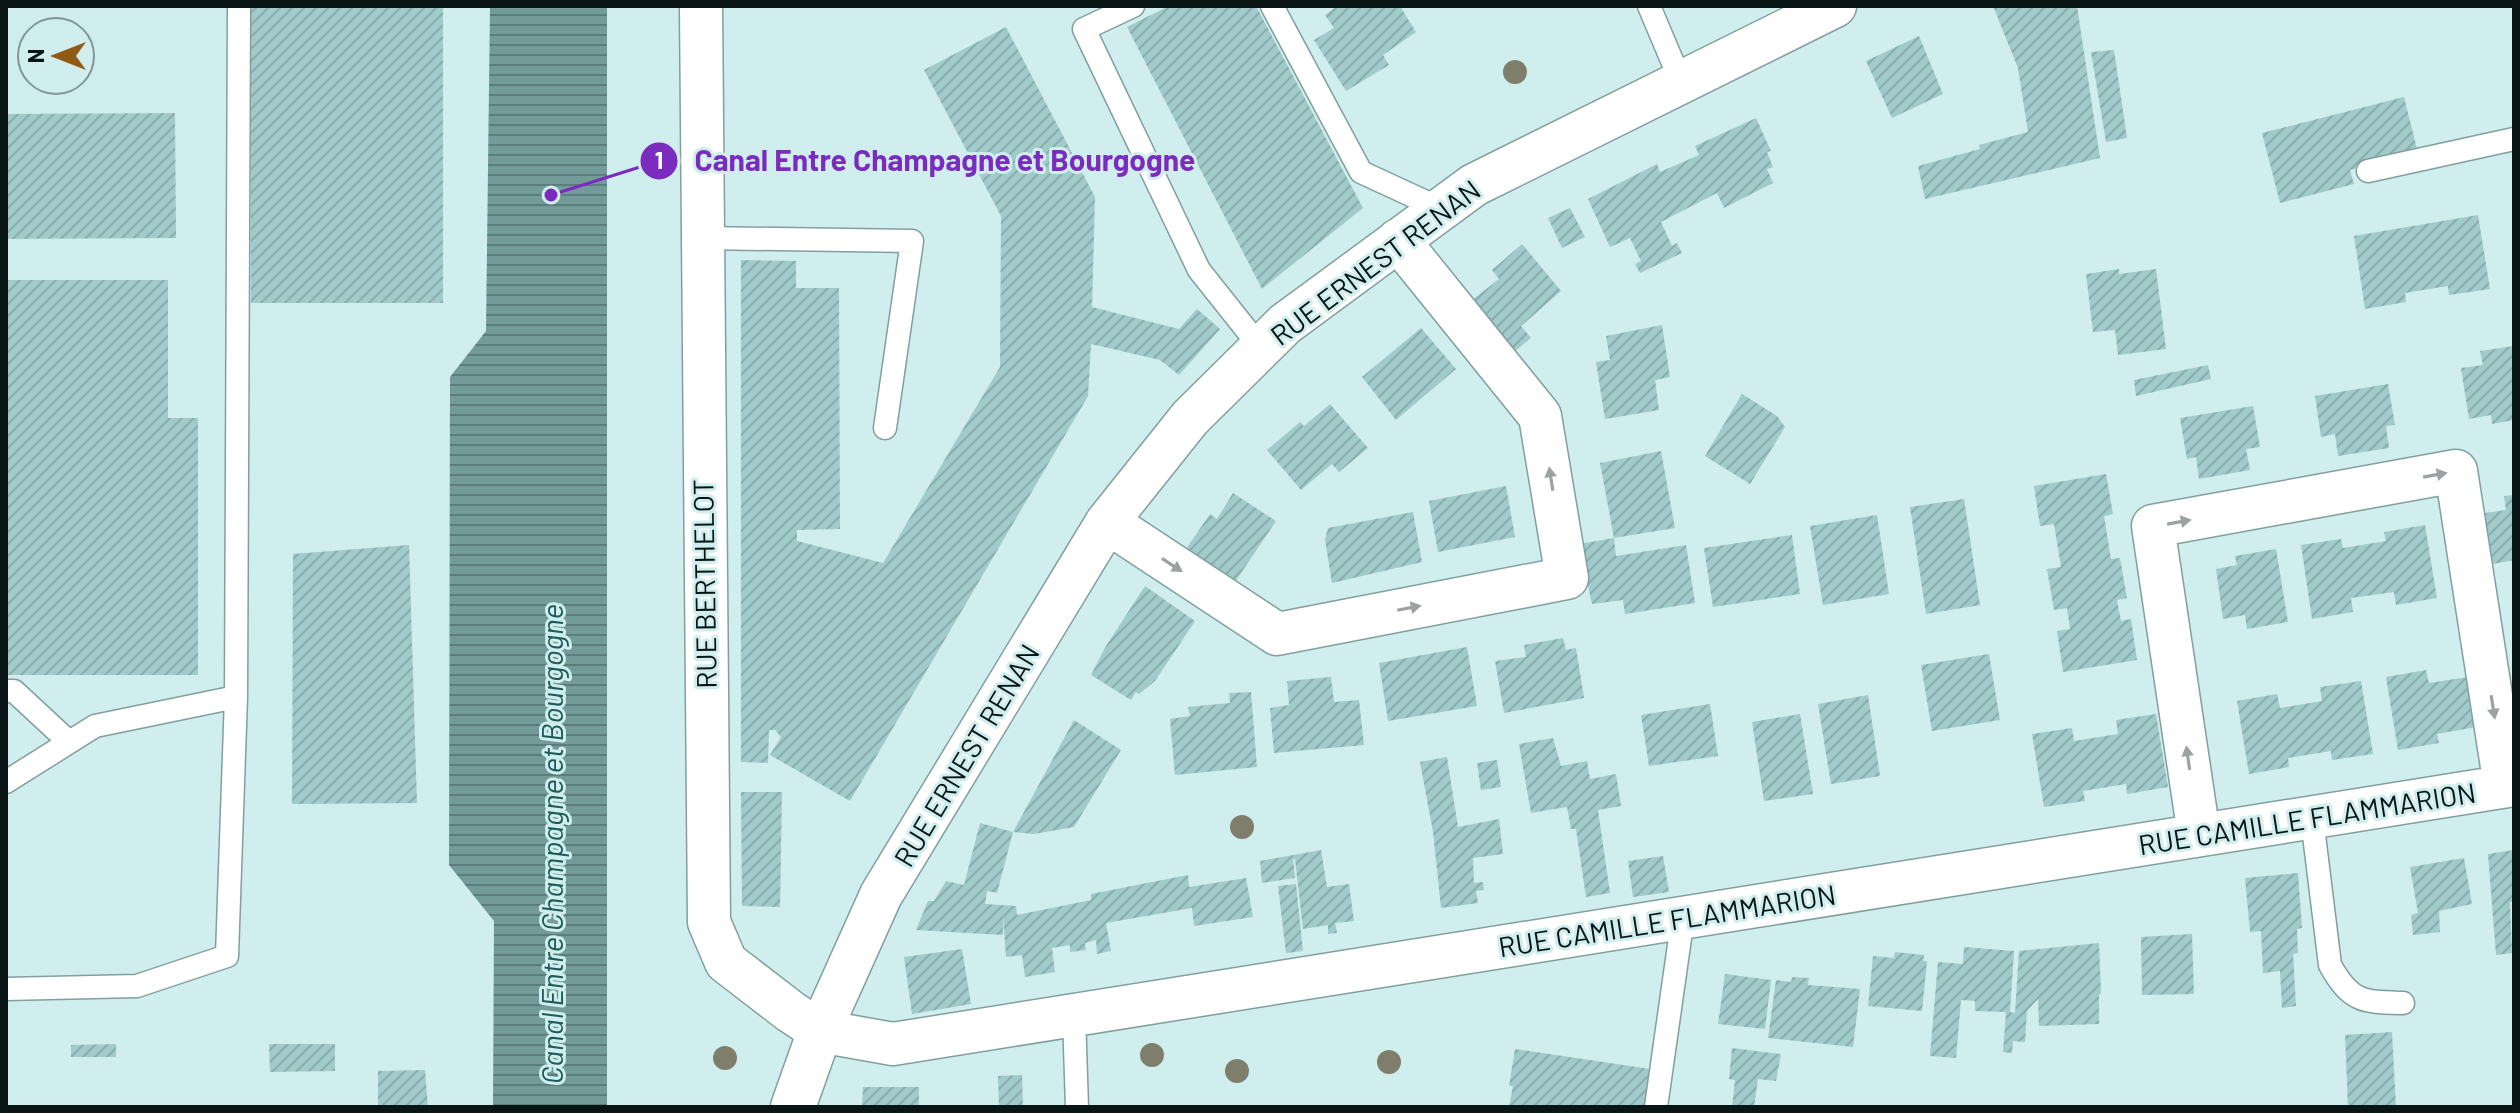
<svg xmlns="http://www.w3.org/2000/svg" width="2520" height="1113" viewBox="0 0 2520 1113" font-family="Barlow,sans-serif">
	<defs>
		<pattern id="water-rules" width="6" height="5" patternUnits="userSpaceOnUse" patternTransform="scale(2)"><rect width="6" height="5" fill="#729b9a"/><path d="M0 2.5h6" fill="none" stroke="#5c7d7c"/></pattern>
		<pattern id="building-hatch" width="6" height="6" patternUnits="userSpaceOnUse" patternTransform="scale(2)"><rect width="6" height="6" fill="#a1cbca"/><path d="M-1 1l2-2M0 6l6-6M5 7l2-2" fill="none" stroke="#89adad"/></pattern>
	</defs>
	<rect width="100%" height="100%" fill="#cfeeed"/>
	<path fill="url(#water-rules)" d="M490 6H607V1107H493L494 921 449 865 450 377 486 331Z"/>
	<path fill="url(#building-hatch)" d="M251 6H443V303H251Z
		M1169 6H1256L1363 208 1262 289 1127 27Z
		M1337 6H1400L1416 32 1383 55 1389 65 1346 91 1314 40 1334 28 1325 15Z
		M1993 6H2077L2100 158 1925 199 1918 166 1980 149 1979 145 2028 132 2018 68Z
		M1006 27 1095 197 1092 307 1179 329 1197 309 1220 329 1179 375 1160 360 1091 344 1088 396 850 801 770 755 781 737 775 730H769L768 763 741 762V260L796 261V288H839L840 529 797 530V541L883 563 1000 367 1001 216 924 70Z
		M1919 36 1943 94 1892 118 1866 61Z
		M2114 50 2127 138 2106 142 2091 52Z
		M2404 97 2418 153 2350 170 2354 184 2280 203 2262 133Z
		M175 113 176 238 6 239V114Z
		M1756 118 1771 151 1767 152 1773 167 1767 169 1773 183 1724 208 1717 193 1661 222 1672 246 1677 243 1682 253 1640 273 1635 264 1641 261 1630 238 1610 247 1588 199 1657 164 1660 172 1699 155 1695 146Z
		M1570 208 1585 237 1562 248 1548 218Z
		M2478 215 2490 289 2449 295 2448 286 2405 293 2406 302 2365 309 2354 236Z
		M1522 244 1561 291 1521 326 1531 338 1514 352 1471 301 1499 279 1492 270Z
		M2119 269V274L2156 269 2166 349 2118 355 2115 330 2093 332 2086 274Z
		M6 280H168V418H198V675H6Z
		M1662 325 1670 377 1655 380 1659 410 1605 419 1596 362 1610 360 1606 336Z
		M1421 328 1456 369 1396 420 1362 377Z
		M2514 346V420L2492 424 2491 415 2469 419 2461 368 2483 365 2480 351Z
		M2208 365 2211 379 2136 396 2134 380Z
		M2388 384 2395 425 2386 426 2389 448 2338 456 2335 434 2321 437 2315 396Z
		M1742 394 1777 416 1785 427 1750 484 1705 456Z
		M1330 404 1368 448 1339 472 1332 464 1301 490 1267 450 1300 422 1304 426Z
		M2253 406 2260 447 2246 449 2250 470 2199 479 2196 457 2187 459 2180 418Z
		M1661 451 1675 528 1614 538 1600 463Z
		M2106 474 2113 514 2104 516 2111 559 2120 558 2127 598 2117 600 2121 621 2131 619 2137 660 2063 672 2057 631 2070 629 2067 608 2054 610 2047 569 2061 567 2054 524 2040 526 2034 486Z
		M1506 486 1515 537 1438 552 1429 501Z
		M1233 493 1276 521 1235 582 1186 549 1210 514 1217 519Z
		M2514 495V560L2493 564 2485 513 2506 510 2504 496Z
		M1964 499 1980 605 1926 614 1910 507Z
		M1413 512 1422 562 1332 583 1325 540 1328 528Z
		M1877 515 1889 594 1823 605 1810 526Z
		M2425 525 2437 598 2396 605 2394 592 2351 598 2353 612 2312 619 2301 545 2341 539 2343 548 2386 541 2384 532Z
		M1792 535 1800 594 1713 607 1704 548Z
		M1614 538 1616 556 1686 545 1695 603 1625 614 1623 600 1592 604 1579 544Z
		M409 545 417 803 292 804 293 554Z
		M2276 549 2288 622 2247 629 2245 615 2223 619 2216 569 2237 565 2235 556Z
		M1145 586 1195 621 1155 681 1139 694 1136 692 1131 700 1091 675 1106 646Z
		M1563 638 1566 650 1576 648 1584 698 1504 713 1495 661 1526 657 1524 645Z
		M1467 647 1477 706 1388 721 1379 663Z
		M1989 654 2000 720 1932 731 1921 665Z
		M2426 670 2429 683 2468 677 2476 727 2437 734 2439 743 2398 750 2386 677Z
		M1331 677 1334 702 1359 700 1364 745 1274 753 1270 708 1289 705 1287 681Z
		M2361 681 2373 754 2332 760 2331 751 2288 758 2289 767 2249 774 2237 701 2277 694 2280 708 2322 701 2320 687Z
		M1251 692 1257 767 1175 775 1170 719 1190 716 1188 707 1230 703 1229 693Z
		M1868 695 1880 776 1831 784 1818 704Z
		M1710 704 1718 756 1649 766 1641 715Z
		M1800 714 1813 794 1764 801 1752 722Z
		M2156 714 2168 787 2127 794 2126 784 2083 791 2085 801 2044 807 2032 734 2072 728 2074 741 2118 734 2116 720Z
		M1074 720 1121 750 1074 827 1034 834 1013 832Z
		M1553 738 1561 766 1587 761 1590 779 1616 774 1621 806 1598 810 1610 893 1586 897 1576 829H1571L1567 807 1531 813 1519 744Z
		M1447 757 1458 827 1499 819 1503 854 1473 858 1474 883 1483 882 1484 890 1476 891 1478 903 1441 908 1433 832 1420 762Z
		M1497 760 1501 787 1481 790 1477 763Z
		M741 792H782L780 907 742 906Z
		M980 823 1013 832 997 893 987 891 985 904 1016 906 1017 915 1091 900V894L1188 875 1189 887 1246 878 1253 917 1194 926 1192 908 1106 923 1111 951 1097 954 1096 940 1085 943 1086 950 1070 952V945L1052 948 1055 972 1025 977 1022 955 1006 957 1003 915V935L916 930 928 901H934L946 881 964 885Z
		M1321 850 1327 887 1349 884 1354 921 1335 923 1337 933 1328 934V925L1303 929 1295 859H1293L1295 878 1262 883 1260 861Z
		M2514 850V902H2510L2512 953 2496 955 2488 854Z
		M1663 856 1669 892 1633 897 1628 861Z
		M2464 858 2472 904 2439 911 2440 932 2413 935 2411 915 2418 913 2410 867Z
		M2298 873 2302 928 2297 929 2298 953 2293 954 2296 1006 2282 1008 2280 971 2263 973 2261 931 2250 932 2245 878Z
		M1296 884 1303 951 1286 953 1278 886Z
		M2192 934 2194 994 2142 995 2141 937Z
		M2099 943 2101 994H2099V1024L2039 1026 2038 999 2027 1011 2025 1042 2013 1041 2012 1053 2003 1052 2006 1012 1975 1011V1001L1961 1000 1956 1058 1930 1056 1938 962 1963 964 1964 947 2014 951 2010 1012 2015 1013 2019 951Z
		M962 949 971 1004 912 1014 904 957Z
		M1895 952 1924 955 1923 961H1927L1922 1011 1868 1006 1873 956 1894 958Z
		M1725 974 1771 980 1765 1029 1718 1024Z
		M1792 977 1809 978 1808 985 1860 989 1853 1047 1768 1038 1776 980 1791 982Z
		M2392 1032 2396 1107H2348L2345 1035Z
		M116 1044V1057H71V1045Z
		M269 1044H335V1071L270 1072Z
		M1732 1048 1781 1054 1776 1081 1758 1079 1754 1107H1732L1735 1080 1729 1079Z
		M1515 1049 1650 1069 1646 1106 1509 1107 1513 1086H1509Z
		M425 1070 428 1107H378V1071Z
		M1022 1075 1023 1107H999L998 1076Z
		M863 1087H919V1107H862Z"/>
	<g fill="none" stroke-linecap="round" stroke-linejoin="round">
		<defs>
			<path id="service" d="M1133 6 1084 29 1199 270 1261 348
				M1272 6 1361 172 1441 209
				M1649 6 1681 82
				M2368 171 2514 139
				M701 238 912 241 885 428
				M6 691H14L69 742
				M6 782 95 726 236 697 239 6
				M2312 819 2330 965C2351 1003 2364 1002 2403 1003
				M6 989 137 986 227 956 236 697
				M1074 1015 1077 1107
				M1656 1107 1683 917"/>
			<path id="minor" d="M701 6 709 922 726 962 791 1012 820 1031 893 1044 2514 785
				M1107 522 1277 634 1567 578 1540 416 1398 240
				M2199 835 2153 526 2456 471 2505 786
				M820 1031 881 895 1107 522 1190 418 1285 324 1474 185 1835 6"/>
			<path id="tertiary" d="M793 1107 820 1031"/>
		</defs>
		<use href="#service" stroke="#829f9f" stroke-width="25"/>
		<use href="#minor" stroke="#829f9f" stroke-width="45"/>
		<use href="#tertiary" stroke="#829f9f" stroke-width="47"/>
		<use href="#service" stroke="#fff" stroke-width="22"/>
		<use href="#minor" stroke="#fff" stroke-width="42"/>
		<use href="#tertiary" stroke="#fff" stroke-width="44"/>
	</g>
	<g fill="#7f7e6c">
		<circle cx="1515" cy="72" r="12"/>
		<circle cx="1242" cy="827" r="12"/>
		<circle cx="1152" cy="1055" r="12"/>
		<circle cx="725" cy="1058" r="12"/>
		<circle cx="1389" cy="1062" r="12"/>
		<circle cx="1237" cy="1071" r="12"/>
	</g>
	<defs><path id="oneway-solid" d="M-6-.8H1V-3.2L6.5 0L1 3.2V.8H-6Z" transform="scale(2)"/></defs>
	<g fill="#9da1a1">
		<use href="#oneway-solid" transform="translate(2435 475) rotate(-10)"/>
		<use href="#oneway-solid" transform="translate(1551 479) rotate(-99)"/>
		<use href="#oneway-solid" transform="translate(2179 522) rotate(-10)"/>
		<use href="#oneway-solid" transform="translate(1172 565) rotate(33)"/>
		<use href="#oneway-solid" transform="translate(1409 608) rotate(-11)"/>
		<use href="#oneway-solid" transform="translate(2493 707) rotate(81)"/>
		<use href="#oneway-solid" transform="translate(2188 758) rotate(-98)"/>
	</g>
	<g text-anchor="middle" dominant-baseline="central" stroke-width="6" stroke-linejoin="round" paint-order="stroke">
		<g font-size="28" fill="#091414" stroke="#cfeeed">
			<text transform="translate(1375 262) rotate(-37)">RUE ERNEST RENAN</text>
			<text transform="translate(704 584) rotate(-91)">RUE BERTHELOT</text>
			<text transform="translate(966 755) rotate(-59)">RUE ERNEST RENAN</text>
			<text transform="translate(2307 818) rotate(-9)">RUE CAMILLE FLAMMARION</text>
			<text transform="translate(1667 920) rotate(-9)">RUE CAMILLE FLAMMARION</text>
		</g>
		<g font-size="30" font-style="italic" fill="#1f5a5a" stroke="#cfeeed">
			<text transform="translate(551 844) rotate(-90)">Canal Entre Champagne et Bourgogne</text>
		</g>
	</g>
	<path fill="none" stroke="#7b2cbf" stroke-width="3" d="M551 195L659 161"/>
	<g fill="#7b2cbf" stroke="#cfeeed" stroke-width="3">
		<circle cx="551" cy="195" r="8"/>
		<circle cx="659" cy="161" r="20"/>
	</g>
	<g font-size="24" text-anchor="middle" font-weight="bold" fill="#fff">
		<text x="659" y="169">1</text>
	</g>
	<g font-size="30" text-anchor="middle" font-weight="bold" fill="#7b2cbf" stroke="#cfeeed" stroke-width="6" stroke-linejoin="round" paint-order="stroke">
		<text x="945" y="171">Canal Entre Champagne et Bourgogne</text>
	</g>
	<rect width="2520" height="1113" fill="none" stroke="#091414" stroke-width="16"/>
	<g transform="translate(56 56) rotate(270)"><circle r="38" fill="#cfeeed" stroke="#809796" stroke-width="2"/>
	<path d="M0-6L14 30L0 20L-14 30Z" fill="#925914"/>
	<text y="-12" font-size="22" font-weight="bold" text-anchor="middle" fill="#091414">N</text>
	</g>
</svg>
